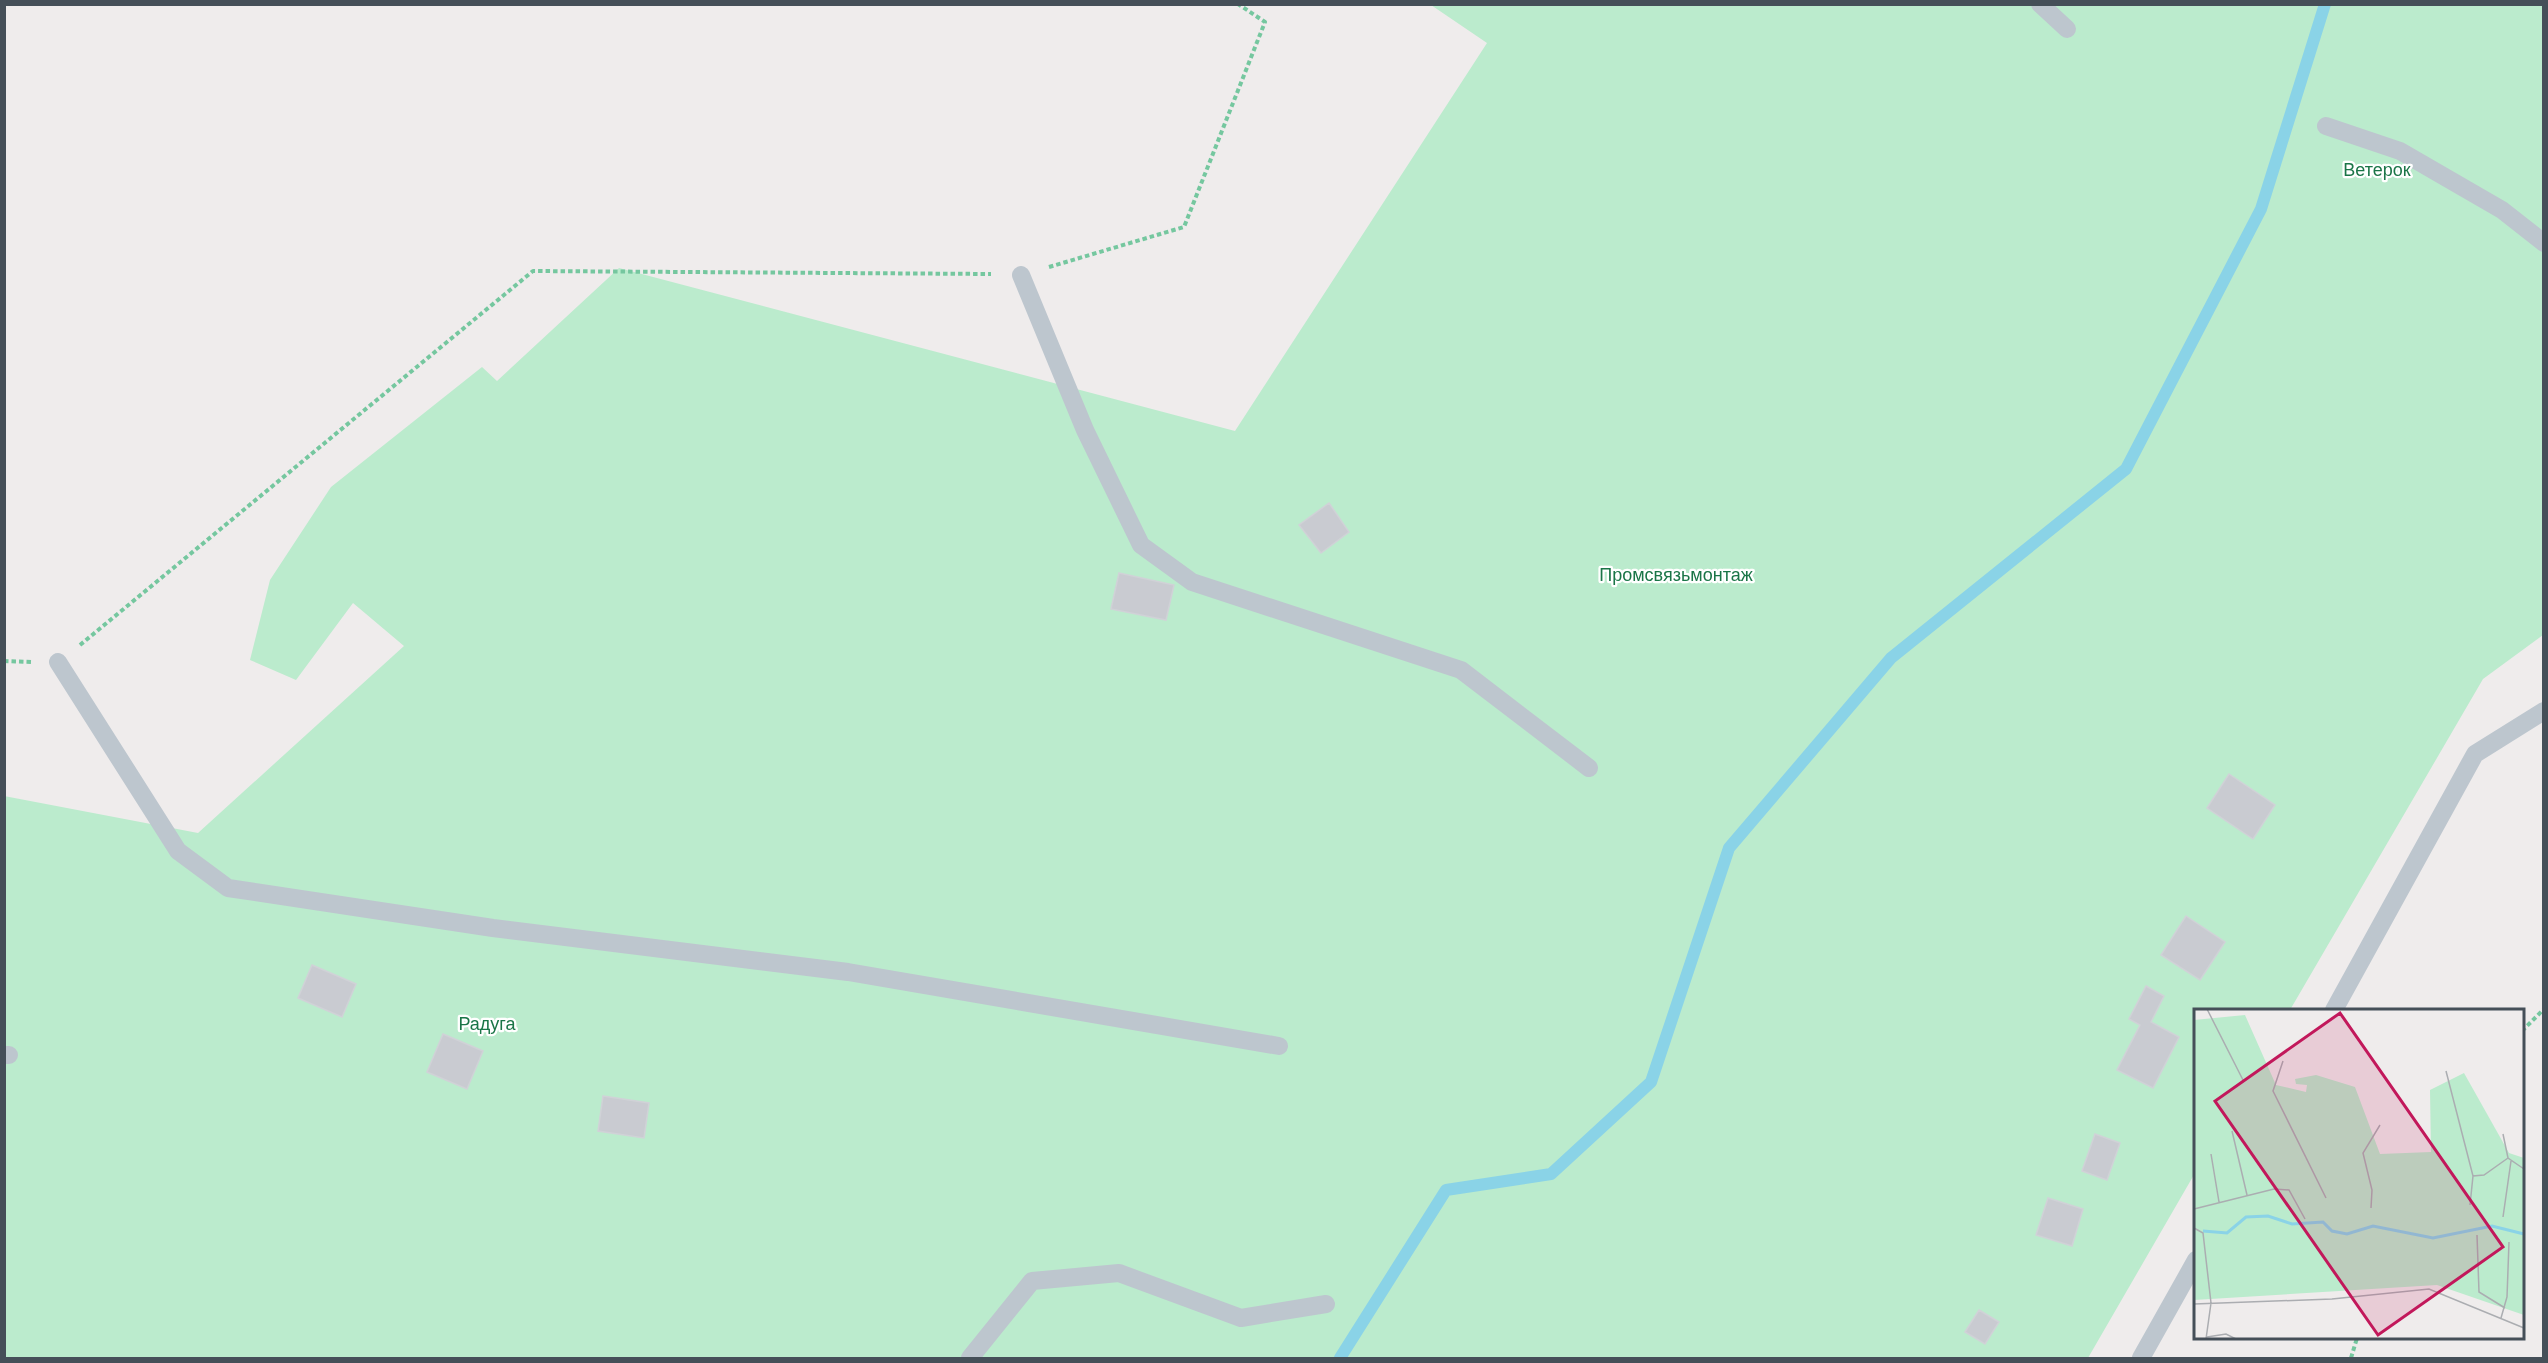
<svg xmlns="http://www.w3.org/2000/svg" width="2548" height="1363" viewBox="0 0 2548 1363" font-family="Barlow,sans-serif">
	<rect width="100%" height="100%" fill="#efecec"/>
	<path fill="#bbebcd" d="M1431 5H2543V635L2483 679 2290 1010H2196L2195 1173 2088 1358H5L4 796 198 833 404 646 353 603 296 680 250 660 270 580 331 487 482 367 497 381 619 268 1235 431 1487 43Z"/>
	<g fill="none" stroke-linecap="round" stroke-linejoin="round">
		<path stroke="#8ad3e7" stroke-width="12" d="M1340 1358 1446 1190 1551 1174 1651 1082 1729 848 1891 658 2126 469 2261 209 2325 4"/>
	</g>
	<path fill="#c9cbd1" stroke="#d0d2d7" stroke-width="1.5" d="M1329 503 1349 532 1321 553 1299 525Z
		M1119 573 1174 585 1166 620 1111 609Z
		M2229 774 2275 805 2253 839 2207 808Z
		M2186 916 2225 942 2200 980 2161 955Z
		M312 965 356 984 342 1017 298 998Z
		M2146 986 2164 996 2151 1022 2179 1037 2153 1088 2117 1070 2140 1025 2129 1019Z
		M443 1034 483 1051 467 1089 427 1072Z
		M603 1096 649 1103 644 1138 598 1131Z
		M2095 1134 2120 1143 2107 1180 2082 1171Z
		M2048 1198 2083 1209 2072 1246 2036 1235Z
		M1979 1310 1999 1322 1985 1344 1965 1332Z"/>
	<g fill="none" stroke-linecap="round" stroke-linejoin="round">
		<path stroke="#75c79f" stroke-width="4" stroke-dasharray="4.5 3" stroke-linecap="butt" d="M1049 267 1184 227 1265 22 1238 4
			M80 645 533 271 991 274
			M4 661 31 662
			M2522 1031 2544 1009
			M2351 1358 2357 1338"/>
		<path stroke="#bdc6ce" stroke-width="18" d="M2040 4 2067 29
			M2326 126 2400 151 2502 210 2544 243
			M1021 275 1085 430 1141 545 1192 582 1461 670 1589 768
			M58 662 178 851 228 888 493 928 848 972 1279 1046
			M2334 1010 2475 754 2544 711
			M4 1055H9
			M970 1358 1032 1281 1119 1273 1241 1318 1326 1304
			M2141 1358 2196 1260"/>
	</g>
	<g text-anchor="middle" dominant-baseline="central" stroke-width="4.5" stroke-linejoin="round" paint-order="stroke">
		<g font-size="18" fill="#1a7547" stroke="#fff">
			<text x="2377" y="169">Ветерок</text>
			<text x="1676" y="574">Промсвязьмонтаж</text>
			<text x="487" y="1023">Радуга</text>
		</g>
	</g>
	<g transform="translate(2194 1009)">
		<rect width="330" height="330" fill="#efecec"/>
		<path d="M51 6 82 76 112 83 113 76 102 75 101 70 122 66 161 78 186 145 237 143 236 81 270 64 315 144 330 149V306L243 276 0 291V11Z" fill="#bbebcd"/>
		<path fill="none" stroke="#8ad3e7" stroke-width="3" d="M9 222 33 224 52 208 74 207 98 215 129 213 138 222 153 225 179 217 239 229 298 217 330 225"/>
		<path fill="none" stroke="#abadb1" stroke-width="1.5" d="M13 0 50 73M89 52 79 82 132 189M252 62 279 167M38 122 53 186M309 125 314 149 330 160M17 145 25 193M276 196 279 167 290 166 314 149M177 199 178 181 169 144 186 116M0 200 80 180 95 181 111 210M309 208 317 152M0 219 9 224 17 294 12 330M283 226 285 283 311 299M0 295 138 290 235 280 330 319M307 309 313 288 315 233M13 328 32 325 42 330"/>
		<path fill="#c2185b" fill-opacity="0.15" stroke="#c2185b" stroke-width="3" d="M146 4 309 238 184 326 21 92Z"/>
		<rect width="330" height="330" fill="none" stroke="#454f58" stroke-width="3"/>
	</g>
	<rect width="2548" height="1363" fill="none" stroke="#454f58" stroke-width="12"/>
</svg>
